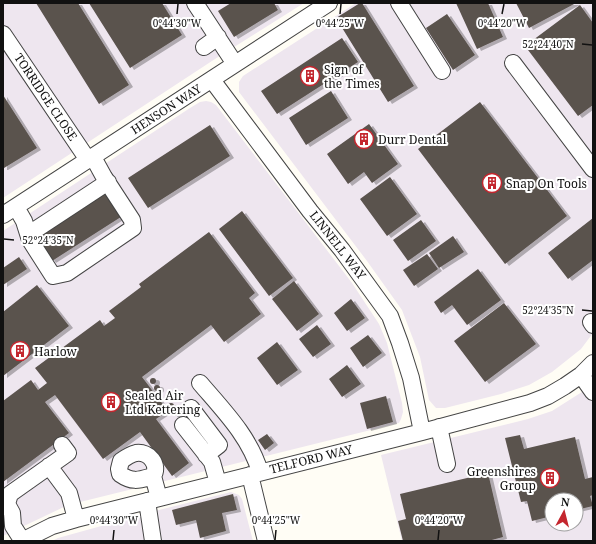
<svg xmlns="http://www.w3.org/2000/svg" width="596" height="544" viewBox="0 0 596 544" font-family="'Noto Serif',serif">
	<defs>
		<filter id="shadow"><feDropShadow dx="4" dy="2" stdDeviation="0" flood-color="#0004"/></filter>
	</defs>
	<rect width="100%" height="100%" fill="#fffdf5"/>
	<path fill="#eee6ef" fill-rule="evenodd" d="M3 3H304L215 59 3 198Z
		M356 3H593V333L581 349 552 372 529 385 501 394 445 408H436L429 400 420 357 402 310 367 261 239 92V82L243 76Z
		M206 101 211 102 216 105 352 283 379 324 387 343 402 403 403 412 401 419 399 423 68 505 3 536V231L190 108 200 102Z
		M593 385V541H402L381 455 528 419 552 411ZM552 500H576V524H552Z
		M231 492 239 495 242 499 253 541H52L58 538 159 510Z"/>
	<path fill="#5a524d" filter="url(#shadow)" d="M36 3H78L129 85 99 104Z
		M89 3H162L182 35 130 68Z
		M231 3H274L278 10 234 37 218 11Z
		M360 3H362L414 86 388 102 336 18Z
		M456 3H488L503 37 477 49Z
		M516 3H576L529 28Z
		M580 5 593 23V105L578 116 525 46Z
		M447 14 475 55 453 70 426 28Z
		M342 38 358 62 277 114 261 91Z
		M331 91 348 118 306 145 289 118Z
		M3 95 37 148 4 168H3Z
		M480 102 567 216 505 264 418 149Z
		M369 124 398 164 372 183 364 172 348 184 327 154Z
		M210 125 230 156 148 208 128 178Z
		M390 177 417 214 387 236 360 199Z
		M106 188 124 215 52 261 34 233Z
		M242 211 293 278 269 296 219 229Z
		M593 218V260L568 279 548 253Z
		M421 220 436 241 408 261 393 240Z
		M209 232 255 293 249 298 261 314 224 342 211 325 142 377 168 411 156 419 189 463 172 476 140 432 103 459 55 395 45 402 69 433 3 482V401L31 380 38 390 47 383 35 368 100 320 104 326 115 318 109 311 141 287 139 284Z
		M453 236 464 252 439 268 429 253Z
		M427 254 438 269 414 286 403 270Z
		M19 257 27 269 3 285V268Z
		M478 269 501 300 467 325 452 305 441 313 434 302Z
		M294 281 319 314 297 331 272 299Z
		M37 285 69 326 3 376V312Z
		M351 299 365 318 347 331 334 313Z
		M504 303 536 344 485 382 454 341Z
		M317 325 331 344 313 357 299 339Z
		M368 335 382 353 363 367 350 348Z
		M277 342 298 370 277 385 257 358Z
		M347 365 361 384 342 397 329 379Z
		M150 381a3 3 0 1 1 6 0a3 3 0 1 1-6 0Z
		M154 388a3 3 0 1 1 6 0a3 3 0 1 1-6 0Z
		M386 396 393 422 367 429 360 403Z
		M168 406a3 3 0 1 1 6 0a3 3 0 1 1-6 0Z
		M172.5 412a3.5 3.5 0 1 1 7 0a3.5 3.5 0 1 1-7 0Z
		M267 434 274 443 265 450 258 440Z
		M520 435 524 449 575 437 585 479 593 477V495L590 496 593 506 576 510V500H552V516L532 521 527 501 521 502 505 438Z
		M488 473 503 537 488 541H403L398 521 406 519 400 494Z
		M233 494 237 510 222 513 226 531 200 538 196 520 176 525 172 510Z"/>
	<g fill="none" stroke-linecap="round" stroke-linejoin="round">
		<defs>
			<path id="minor" d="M195 3 235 64
				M399 3 442 71
				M3 34 88 160
				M204 47 218 37
				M513 63 593 169
				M212 80 310 211 342 250 390 316 400 343 411 378 422 432
				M16 207 24 221 30 240 53 276 67 273 133 228 132 220 104 177 93 157
				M3 215 329 3
				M29 234 108 182
				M591 322 593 325
				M581 375 593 392
				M200 383C223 410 250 437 260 472
				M191 408 219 445 206 455
				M183 425 212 462 218 483
				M439 427 447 464
				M49 466 69 493 76 519
				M250 475 266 541
				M153 476C139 480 133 483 120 474L119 469 121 461C125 458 131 454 136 453 149 451 160 465 153 476L159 498
				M147 501 153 541
				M22 540 13 526 12 513 7 504 10 494 68 453 62 445
				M22 541 52 526 76 519 422 432 530 403 548 396 565 386 581 375 593 363"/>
		</defs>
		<use href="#minor" stroke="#444" stroke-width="18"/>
		<use href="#minor" stroke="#fff" stroke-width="16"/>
	</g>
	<path fill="none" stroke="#111" stroke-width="1.5" d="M177 14 178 4M340 14 341 4M502 14 504 4M582 44 592 45M4 239 14 240M582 310 592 311M113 540 114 530M275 540 276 530M438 540 439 530"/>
	<defs>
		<symbol id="building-ring" viewBox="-11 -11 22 22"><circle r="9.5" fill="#fff" stroke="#c4262e" stroke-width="1.5"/><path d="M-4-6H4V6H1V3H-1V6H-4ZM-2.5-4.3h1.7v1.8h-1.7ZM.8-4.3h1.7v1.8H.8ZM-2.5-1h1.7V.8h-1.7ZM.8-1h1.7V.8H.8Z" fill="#c4262e"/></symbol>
	</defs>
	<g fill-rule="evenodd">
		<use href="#building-ring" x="299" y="65" width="22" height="22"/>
		<use href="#building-ring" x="353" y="128" width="22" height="22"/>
		<use href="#building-ring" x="481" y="172" width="22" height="22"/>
		<use href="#building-ring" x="9" y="340" width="22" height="22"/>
		<use href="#building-ring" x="100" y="391" width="22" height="22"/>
		<use href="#building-ring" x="539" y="467" width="22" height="22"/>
	</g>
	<g text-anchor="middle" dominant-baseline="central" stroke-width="4" stroke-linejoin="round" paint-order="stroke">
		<g font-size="12" fill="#111" stroke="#fff" text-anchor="start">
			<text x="324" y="69">Sign of<tspan x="324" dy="14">the Times</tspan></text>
			<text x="378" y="139">Durr Dental</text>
			<text x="506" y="183">Snap On Tools</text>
			<text x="34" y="351">Harlow</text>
			<text x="125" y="395">Sealed Air<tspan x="125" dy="14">Ltd Kettering</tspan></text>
			<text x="536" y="471" text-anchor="end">Greenshires<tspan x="536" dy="14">Group</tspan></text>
		</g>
		<g font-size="12" fill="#111" stroke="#fff">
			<text transform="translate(46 97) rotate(56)">TORRIDGE CLOSE</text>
			<text transform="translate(166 109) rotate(-33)">HENSON WAY</text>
			<text transform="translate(338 245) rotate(52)">LINNELL WAY</text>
			<text transform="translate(311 459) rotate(-14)">TELFORD WAY</text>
		</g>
	</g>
	<g font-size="10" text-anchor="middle" fill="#111" stroke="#fff" stroke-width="4" stroke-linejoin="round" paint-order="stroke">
		<text x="177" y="27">0°44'30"W</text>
		<text x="340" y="27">0°44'25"W</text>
		<text x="502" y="27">0°44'20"W</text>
		<text x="548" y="48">52°24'40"N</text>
		<text x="48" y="244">52°24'35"N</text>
		<text x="548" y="314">52°24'35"N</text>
		<text x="114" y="524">0°44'30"W</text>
		<text x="276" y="524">0°44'25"W</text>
		<text x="439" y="524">0°44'20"W</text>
	</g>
	<rect width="596" height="544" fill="none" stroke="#111111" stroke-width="8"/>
	<g transform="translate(564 512) rotate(7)"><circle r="19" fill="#ffffff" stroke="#a0a0a0"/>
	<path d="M0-3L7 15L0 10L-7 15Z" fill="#c4262e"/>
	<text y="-6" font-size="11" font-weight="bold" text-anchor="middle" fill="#111111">N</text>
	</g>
</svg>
